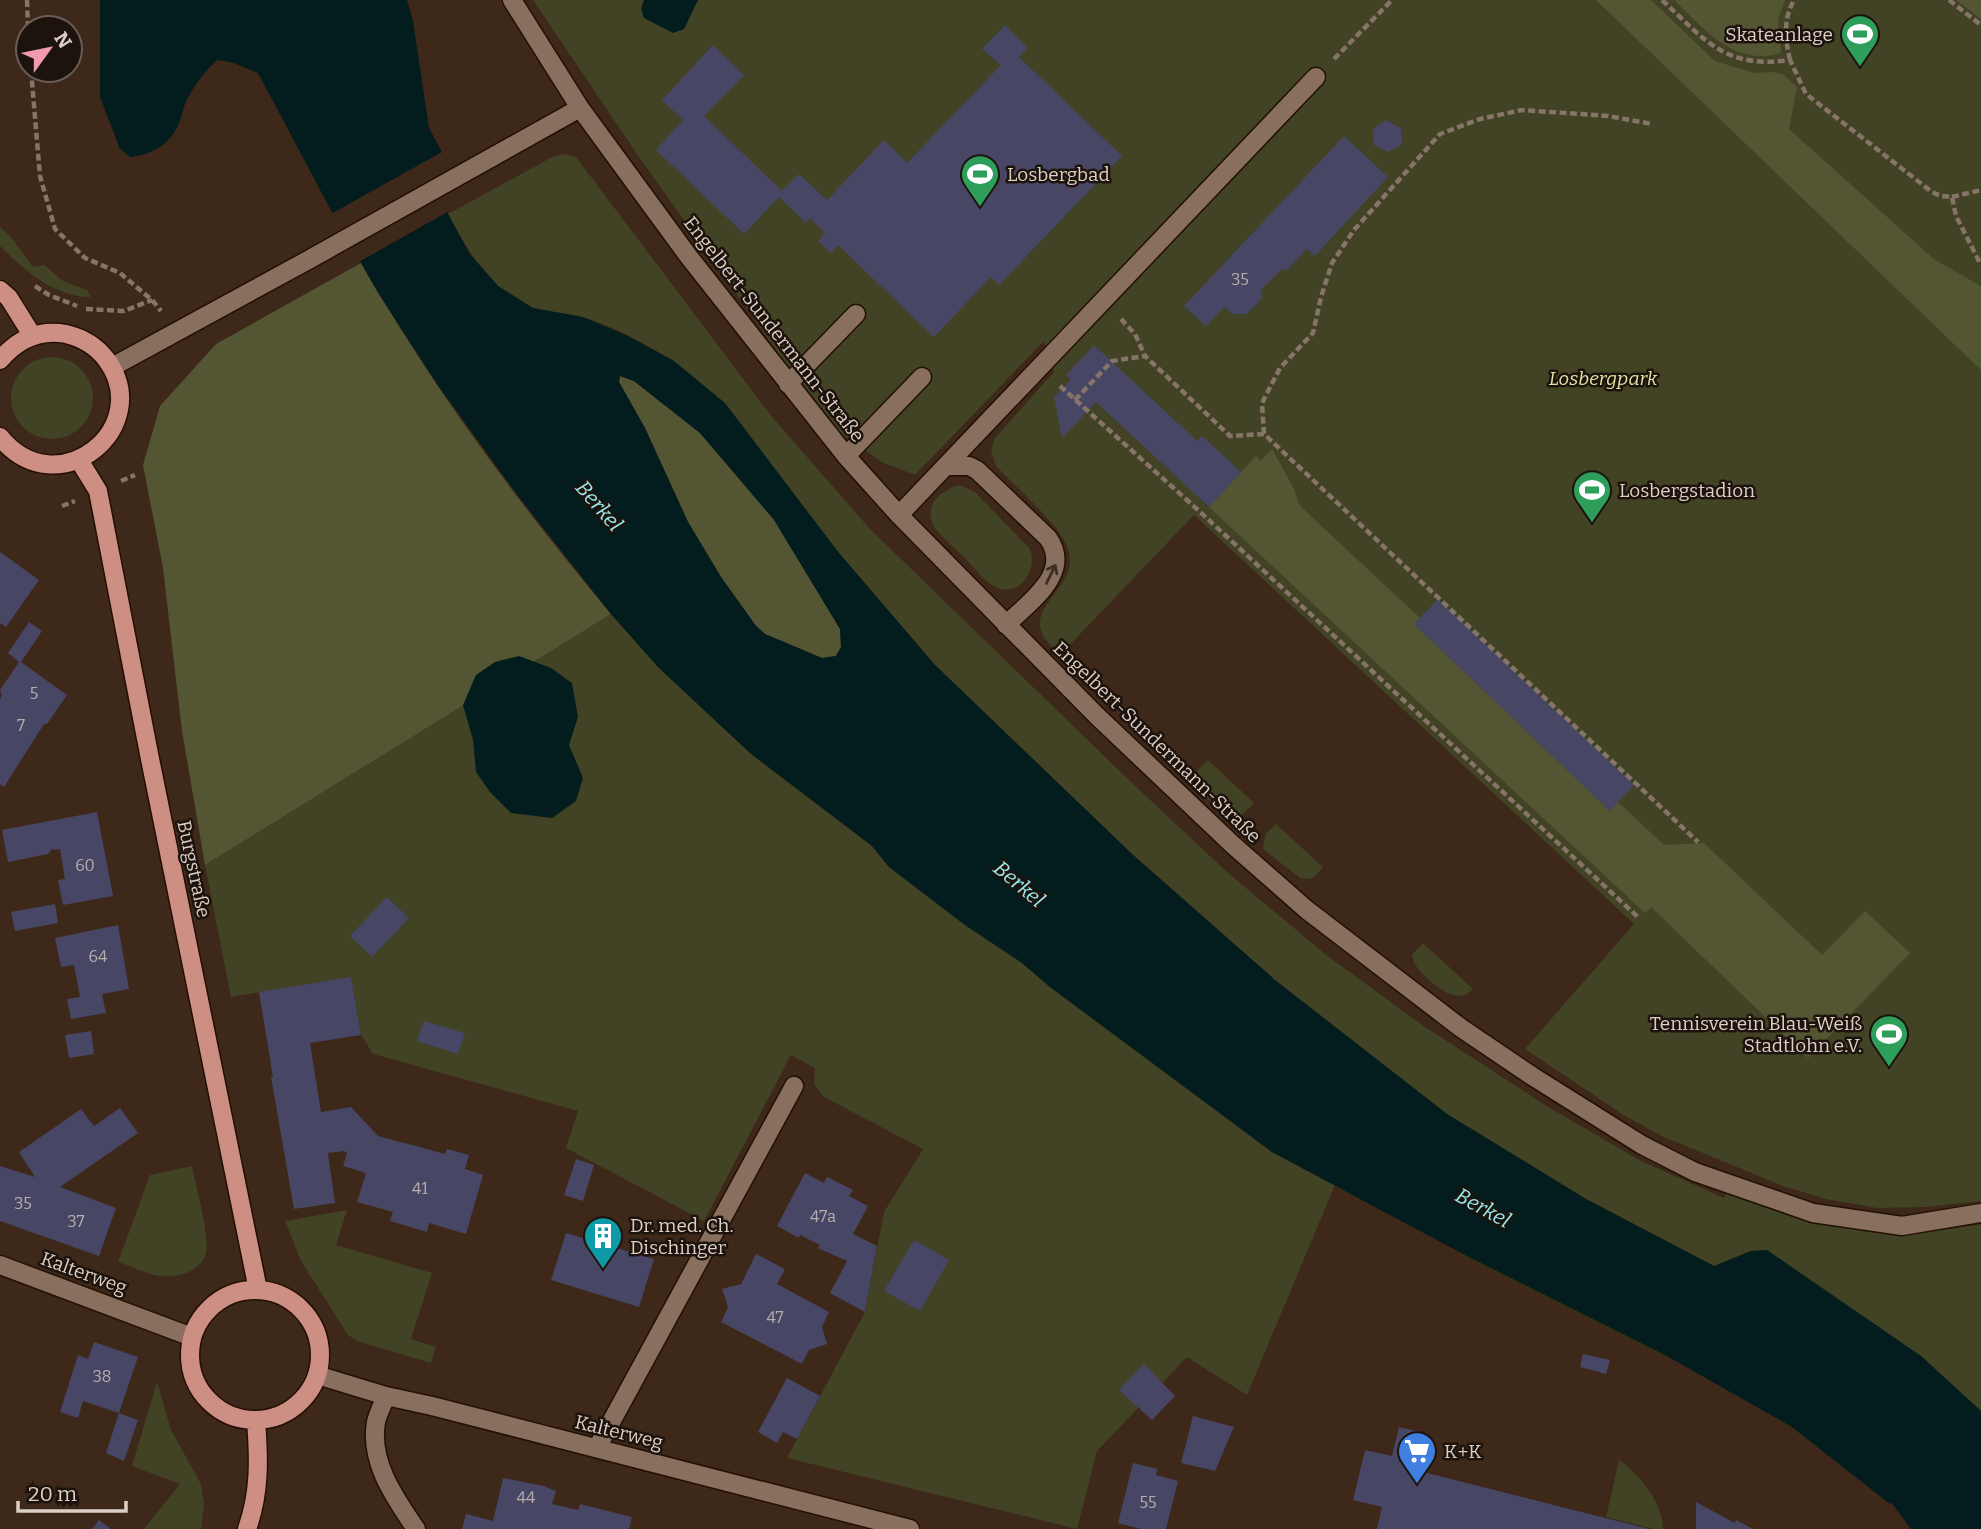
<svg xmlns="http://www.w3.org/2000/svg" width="1981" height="1529" viewBox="0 0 1981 1529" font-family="Bitter,serif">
	<rect width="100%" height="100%" fill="#3d2819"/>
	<path fill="#414324" d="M533 0H1981V1201L1926 1207 1877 1208 1826 1199 1783 1186 1664 1137 1625 1116 1525 1049 1634 924 1194 515 1060 655C1052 647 1040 637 1040 624 1039 598 1081 582 1067 546 1059 525 1013 484 996 466L991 452 994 439 1054 372 1044 341 915 475 882 462 842 434 832 421 777 351 639 157Z
		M564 154 576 157 772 417 870 529 1131 782 1228 873 1325 954 1422 1025 1550 1108 1641 1161 1724 1198 1729 1187 1884 1230 1931 1231 1981 1224V1411L1921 1356 1751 1251 1714 1266 1586 1199 1447 1114 1275 980 1132 854 935 665 674 361C645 345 614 325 581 317 566 312 549 313 534 308 492 294 467 250 448 214L554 156Z
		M0 227 11 237 33 267 44 265 63 281 87 290 91 297C54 297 25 271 0 246Z
		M11 398a41 41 0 1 1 82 0a41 41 0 1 1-82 0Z
		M960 485 975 492 1030 549C1039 573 1015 601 992 585 982 579 974 567 965 558 956 549 943 539 935 528 921 506 941 490 960 485Z
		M611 614 658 667 750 753 872 846 889 867 965 925 1022 963 1050 987 1272 1152 1335 1185 1247 1395 1187 1357 1097 1451 1077 1529 787 1458 865 1312 884 1212 923 1149 824 1097 814 1084 815 1068 791 1055 704 1221 566 1148 578 1111 373 1054 361 1035 351 977 231 997 205 865Z
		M1208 760 1254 803 1242 815 1228 817 1197 789 1196 772Z
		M1276 824 1323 867 1312 879 1300 878 1263 849 1265 835Z
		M1423 943 1473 989C1469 993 1465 996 1458 996 1443 994 1413 971 1412 955Z
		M192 1166C196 1186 210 1237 206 1253 200 1274 173 1279 155 1275 142 1272 130 1266 118 1262L150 1175Z
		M347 1210 336 1245 432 1273 411 1339 436 1347 431 1363 357 1341 348 1335 301 1261 285 1221Z
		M157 1382 171 1430 201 1484 204 1504 201 1529H144L180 1484 132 1466Z
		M1619 1460C1640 1475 1663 1503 1663 1529H1653L1606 1517Z"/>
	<path fill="#545633" d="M1596 0H1651L1715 61 1754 73 1771 72 1783 74 1797 87 1789 129 1935 260 1981 286V370Z
		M1674 0H1785L1778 20 1781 53C1734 67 1704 29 1674 0Z
		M1956 0H1981V19Z
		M361 263C432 387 519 504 611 614L205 865 182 731 163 568 143 465 160 406 216 344Z
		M620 376 634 381 700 433 775 520 840 629 841 647 836 656 822 658 765 634 756 626 721 577 688 522 645 428 619 382Z
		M1272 449 1293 487 1300 506 1420 618 1414 624 1609 810 1618 802 1664 845 1704 843 1822 955 1865 911 1910 953 1808 1058 1651 907 1645 913 1209 507 1256 456 1261 461Z"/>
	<path fill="#031c1d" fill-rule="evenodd" d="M100 0H407L413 21 429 128 442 152 448 214 470 254 498 286 533 308 583 317 628 336 674 361 725 403 839 553 935 665 1132 854 1275 980 1447 1114 1586 1199 1714 1266 1751 1251 1767 1250 1921 1356 1981 1411V1529H1911L1891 1502 1890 1504 1792 1427 1667 1356 1465 1255 1272 1152 1050 987 1022 963 965 925 889 867 872 846 750 753 658 667 611 614 518 496 437 384 377 291 333 214 258 73 231 62 217 60C204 71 192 89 185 104 182 111 181 119 178 125 170 145 150 155 130 157L120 149 100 97ZM620 376 634 381 700 433 774 520 840 629 841 647 836 656 822 658 765 634 756 626 721 577 688 522 645 428 619 382Z
		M644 0H698L684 29 673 33 644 18 641 9Z
		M519 656 551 668 572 683 578 717 569 745 583 778 576 801 552 818 511 813 490 792 476 772 473 740 463 705 476 675 495 662Z"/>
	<path fill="#3d2819" d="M442 152 446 160 451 210 357 263 329 215Z"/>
	<path fill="#484665" d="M1005 25 1028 48 1019 57 1122 156 999 285 991 277 934 337 838 245 831 253 818 241 825 233 810 218 806 223 779 197 744 234 656 150 683 120 662 100 713 45 744 75 704 116 782 191 799 174 827 200 884 140 907 163 1001 65 982 49Z
		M1386 120 1401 128 1402 144 1388 152 1374 145 1373 129Z
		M1344 136 1388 177 1315 256 1307 249 1286 271 1283 268 1261 290 1262 298 1247 314H1232L1224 307 1206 326 1184 306Z
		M1094 345 1197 441 1202 436 1241 472 1209 507 1096 402 1062 438 1054 397 1071 379 1066 375Z
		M0 552 39 580 6 627 0 623Z
		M1438 599 1634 785 1610 811 1414 624Z
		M29 622 42 631 21 662 67 695 47 724H44L4 787 0 784V699L2 695 0 690 19 662 8 653Z
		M97 812 113 896 63 905 58 880 65 879 60 849 53 850V848L48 854 8 862 2 830Z
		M387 897 409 918 372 957 350 936Z
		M55 904 58 923 15 931 11 912Z
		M118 925 129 989 102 994 106 1013 71 1019 67 999 80 997 74 965 61 967 55 938Z
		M351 977 361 1035 310 1043 321 1112 351 1107 378 1136 445 1154 447 1149 469 1155 465 1169 483 1175 466 1234 429 1223 427 1232 390 1221 393 1212 357 1202 366 1173 343 1166 347 1153 344 1151 328 1153 335 1203 294 1209 271 1077H273L259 992Z
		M424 1021 465 1033 458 1054 417 1041Z
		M91 1031 94 1054 69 1058 65 1035Z
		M120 1108 138 1133 60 1187 116 1208 99 1256 0 1221V1166L35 1177 19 1152 81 1109 94 1126Z
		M576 1159 594 1165 583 1201 564 1195Z
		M805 1173 824 1183 827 1177 853 1190 849 1196 868 1206 853 1234 877 1246 865 1312 830 1293 847 1261 818 1248 820 1245 800 1235 799 1238 777 1226Z
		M566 1233 654 1259 639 1307 551 1280Z
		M914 1240 949 1260 920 1311 884 1291Z
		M756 1254 785 1269 777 1284 829 1312 822 1327 827 1344 809 1350 802 1364 721 1322 728 1307 722 1289 741 1284Z
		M94 1342 138 1357 119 1413 138 1420 124 1461 106 1453 119 1413 83 1401 78 1418 60 1412 78 1355 88 1359Z
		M1583 1354 1610 1360 1606 1374 1580 1367Z
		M1144 1364 1175 1396 1152 1420 1119 1390Z
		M787 1378 820 1396 797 1439 783 1432 777 1443 758 1432Z
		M1193 1416 1234 1427 1215 1471 1181 1463Z
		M1399 1427 1428 1434 1419 1471 1649 1529H1377L1382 1507 1353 1500 1365 1450 1392 1456Z
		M1133 1463 1157 1469 1156 1475 1178 1481 1166 1529H1141L1118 1523Z
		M503 1478 544 1486 556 1491 552 1504 578 1510 580 1504 632 1517 629 1529H462L466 1514 493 1521Z
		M1696 1502 1735 1523 1736 1520 1753 1529H1696Z
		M99 1520 111 1529H92Z"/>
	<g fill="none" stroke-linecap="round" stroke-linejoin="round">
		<defs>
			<path id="minor" d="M512 0 580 108 689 257 846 456 899 515 1097 716 1233 845 1307 910 1461 1028 1532 1076 1642 1145 1695 1172 1813 1213 1902 1226 1981 1213
				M112 367 310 259 580 108
				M788 384 856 314
				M846 456 922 377
				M947 466H969L977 470 1048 538C1073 573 1029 602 1006 625
				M899 515 1316 77
				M0 1265 192 1337
				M317 1375 386 1396 432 1406 910 1529
				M386 1396C383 1404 378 1413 376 1422 369 1462 395 1498 416 1529
				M597 1448 794 1086"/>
			<path id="major" d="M0 290 9 298 32 335
				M0 360C17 340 39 329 66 334 83 338 96 346 106 359 157 427 57 508 0 437
				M79 460 98 491 150 759 258 1290
				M190 1355a65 65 0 1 1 130 0a65 65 0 1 1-130 0Z
				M247 1529C260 1493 259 1458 256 1421"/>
		</defs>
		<use href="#minor" stroke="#231003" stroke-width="21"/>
		<use href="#major" stroke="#231003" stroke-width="21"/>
		<path stroke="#867468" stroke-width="4.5" stroke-dasharray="7 3.5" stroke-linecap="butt" d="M27 0 28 28
			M1662 0C1706 41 1725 69 1790 60L1806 94 1932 192 1941 196 1952 197 1956 216 1981 265
			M1949 0 1981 25
			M1334 59 1392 0
			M1790 60C1785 38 1783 20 1794 0
			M31 70 40 176 55 229 85 258 120 273 152 300 161 311
			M1952 197 1981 190
			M35 286 49 295 77 306
			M86 309 124 311 152 300
			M1121 319 1135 334 1145 356
			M1060 386 1198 510 1639 918
			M1075 400 1112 361 1145 356 1230 436 1264 434 1698 842
			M1264 434 1262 403 1280 368 1313 333 1321 297 1332 263 1354 230 1440 134 1480 119 1522 110 1608 116 1652 124
			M121 481 135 475
			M62 506 75 501"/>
		<use href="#minor" stroke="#89705e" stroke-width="18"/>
		<use href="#major" stroke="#cd8e84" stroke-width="18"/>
	</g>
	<defs><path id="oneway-shaft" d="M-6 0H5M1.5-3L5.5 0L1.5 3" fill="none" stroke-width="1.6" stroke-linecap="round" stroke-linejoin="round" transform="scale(1.75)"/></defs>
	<use stroke="#3d2f25" href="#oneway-shaft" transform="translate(1051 574) rotate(-64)"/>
	<defs>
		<symbol id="stadium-pin" viewBox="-11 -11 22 30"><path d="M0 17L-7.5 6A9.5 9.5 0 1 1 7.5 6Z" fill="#2e9e5b" stroke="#1d130d"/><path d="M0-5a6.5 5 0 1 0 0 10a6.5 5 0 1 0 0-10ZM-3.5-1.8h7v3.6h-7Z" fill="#fff"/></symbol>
		<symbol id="building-pin" viewBox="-11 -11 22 30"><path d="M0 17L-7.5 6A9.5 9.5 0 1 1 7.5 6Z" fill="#0f9aa8" stroke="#1d130d"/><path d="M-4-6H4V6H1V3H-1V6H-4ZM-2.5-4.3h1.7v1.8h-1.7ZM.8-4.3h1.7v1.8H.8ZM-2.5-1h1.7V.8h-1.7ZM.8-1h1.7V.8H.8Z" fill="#fff"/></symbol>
		<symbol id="supermarket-pin" viewBox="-11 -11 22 30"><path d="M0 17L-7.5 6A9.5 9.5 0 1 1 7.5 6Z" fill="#3f7fe0" stroke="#1d130d"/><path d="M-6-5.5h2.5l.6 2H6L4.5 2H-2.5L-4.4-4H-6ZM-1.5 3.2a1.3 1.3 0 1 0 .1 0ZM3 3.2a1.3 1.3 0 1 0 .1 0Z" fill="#fff"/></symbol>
	</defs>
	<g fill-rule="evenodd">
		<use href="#stadium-pin" x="1838" y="12" width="44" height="60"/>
		<use href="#stadium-pin" x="958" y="152" width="44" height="60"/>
		<use href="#stadium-pin" x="1570" y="468" width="44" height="60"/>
		<use href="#stadium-pin" x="1867" y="1012" width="44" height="60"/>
		<use href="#building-pin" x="581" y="1214" width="44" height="60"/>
		<use href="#supermarket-pin" x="1395" y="1429" width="44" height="60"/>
	</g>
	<g text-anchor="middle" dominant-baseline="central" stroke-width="5" stroke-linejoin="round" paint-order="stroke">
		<g font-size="16" fill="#b8adae">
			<text x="1240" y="279">35</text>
			<text x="34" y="693">5</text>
			<text x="21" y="725">7</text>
			<text x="85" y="865">60</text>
			<text x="98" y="956">64</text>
			<text x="420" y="1188">41</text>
			<text x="23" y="1203">35</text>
			<text x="823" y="1216">47a</text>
			<text x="76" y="1221">37</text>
			<text x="775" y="1317">47</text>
			<text x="102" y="1376">38</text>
			<text x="526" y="1497">44</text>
			<text x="1148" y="1502">55</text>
		</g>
		<g font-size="19" fill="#ddcfc6" stroke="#1d130d" text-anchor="start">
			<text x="1833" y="34" text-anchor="end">Skateanlage</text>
			<text x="1007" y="174">Losbergbad</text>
			<text x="1619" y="490">Losbergstadion</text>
			<text x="1862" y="1023" text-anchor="end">Tennisverein Blau-Weiß<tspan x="1862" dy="22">Stadtlohn e.V.</tspan></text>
			<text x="630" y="1225">Dr. med. Ch.<tspan x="630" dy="22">Dischinger</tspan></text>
			<text x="1444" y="1451">K+K</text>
		</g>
		<g font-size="19" fill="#ddcfc6" stroke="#1d130d">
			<text transform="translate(774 329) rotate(52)">Engelbert-Sundermann-Straße</text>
			<text transform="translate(1157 742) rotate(44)">Engelbert-Sundermann-Straße</text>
			<text transform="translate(194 869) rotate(78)">Burgstraße</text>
			<text transform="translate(84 1273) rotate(20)">Kalterweg</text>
			<text transform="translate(619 1432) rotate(14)">Kalterweg</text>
		</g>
		<g font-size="19" font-style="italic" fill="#e0e3a4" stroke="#1d130d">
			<text x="1603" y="378">Losbergpark</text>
		</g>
		<g font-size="21" font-style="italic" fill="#96eaf0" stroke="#1d130d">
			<text transform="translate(599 506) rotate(49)">Berkel</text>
			<text transform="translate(1019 884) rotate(40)">Berkel</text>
			<text transform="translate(1483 1208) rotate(29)">Berkel</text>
		</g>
	</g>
	<g transform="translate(49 49) rotate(57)"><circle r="33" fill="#1d130d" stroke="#6a5e57" stroke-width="2"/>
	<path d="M0-5L12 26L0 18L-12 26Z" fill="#f29ab0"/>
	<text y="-10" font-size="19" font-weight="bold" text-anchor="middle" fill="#ddcfc6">N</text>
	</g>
	<path d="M18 1501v10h108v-10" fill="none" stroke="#ddcfc6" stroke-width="3.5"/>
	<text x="28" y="1501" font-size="21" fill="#ddcfc6" stroke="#1d130d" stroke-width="5" paint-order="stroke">20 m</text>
</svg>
